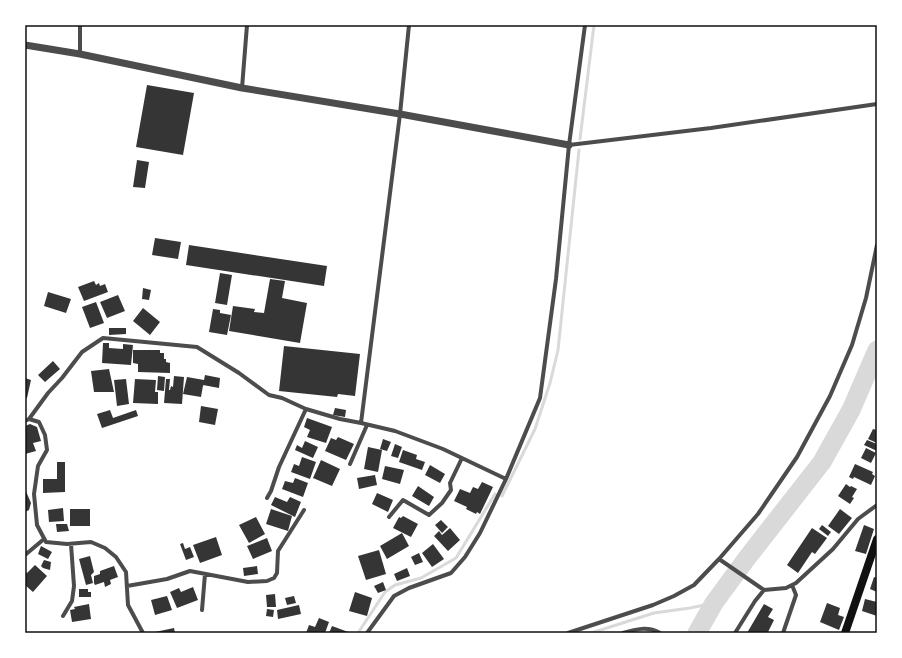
<svg xmlns="http://www.w3.org/2000/svg" width="902" height="658" viewBox="0 0 902 658" font-family="'Archivo Narrow',sans-serif">
	<rect width="100%" height="100%" fill="#fff"/>
	<g fill="none" stroke-linecap="round" stroke-linejoin="round">
		<path stroke="#d9d9d9" stroke-width="3" d="M580 139 594 25
			M502 496 535 429 550 383 558 350 579 150
			M358 633 385 592 395 585 421 578 456 558 495 494
			M591 633 654 613 690 608 714 603"/>
		<path stroke="#d9d9d9" stroke-width="19" d="M697 633 714 603 747 558 822 462 851 410 877 350"/>
	</g>
	<path fill="#353535" d="M147 85 194 93 183 155 136 147Z
		M137 160 149 162 145 188 133 187Z
		M155 238 181 242 178 259 152 255Z
		M189 245 327 266 324 286 186 265Z
		M220 273 232 275 227 305 215 303Z
		M270 279 285 281 282 298 307 303 300 343 229 331 233 306 255 309 254 312 264 313Z
		M94 281 96 285 99 283 100 286 105 284 108 292 84 301 78 287Z
		M143 288 151 290 149 300 142 299Z
		M48 292 71 299 66 313 44 306Z
		M118 295 125 311 107 318 100 302Z
		M96 302 104 323 90 328 82 307Z
		M143 308 160 322 150 335 133 321Z
		M213 309 220 310V313L231 315 227 335 209 332Z
		M109 328H126V334L109 335Z
		M103 343H109V348L123 349V344L133 345 131 365 102 363Z
		M284 346 360 354 355 396 338 394 337 397 279 391Z
		M133 350H160V353H164V359H166V362L170 363V373L138 372V364L133 363Z
		M53 361 60 369 45 382 38 375Z
		M109 369 114 392H94L91 371Z
		M205 375 220 378 219 388 203 385Z
		M158 376 165 377 164 391 157 390Z
		M174 376 184 377 182 404 164 403 166 379H170L169 390H170L171 386 173 387Z
		M187 377 204 380 201 397 183 394Z
		M25 378 31 380 27 398H25Z
		M126 379 129 404 117 406 114 380Z
		M135 379 156 380 155 392H158V404L133 403Z
		M201 406 218 409 215 425 199 422Z
		M335 408 346 410 345 417 333 415Z
		M110 410 113 418 136 410 138 416 102 428 97 414Z
		M307 418 332 427 326 443 307 437 310 430 304 427Z
		M30 424 37 427 41 441 33 443 36 451 25 454V426Z
		M873 429 877 430V443L868 439Z
		M338 437 354 444 346 460 325 451 331 438 336 440Z
		M383 439 391 442 387 451 380 449Z
		M867 440 877 444V451L864 445Z
		M305 441 318 447 313 458 295 450 297 445 302 448Z
		M395 444 402 447 398 458 391 456Z
		M368 447 382 450 378 472 364 469Z
		M866 448 876 453 871 463 861 458Z
		M403 450 417 455 416 459 425 462 422 470 399 462Z
		M302 457 316 462 310 479 291 472 294 464 299 466Z
		M321 460 340 469 332 486 313 478Z
		M57 462H65V492L43 493V479H57Z
		M855 464 873 472 872 474 875 476 871 485 854 477 853 479 849 477Z
		M430 465 445 474 440 483 425 475Z
		M385 466 404 470 400 484 382 479Z
		M375 475 377 485 359 489 357 478Z
		M295 478 308 483 303 497 282 489 285 481 293 483Z
		M482 482 493 487 480 514 477 512 476 514 466 509 467 507 454 501 460 489 470 493 473 487 478 489Z
		M846 484 850 487 851 486 857 489 852 497 854 498 850 504 838 496Z
		M418 486 434 497 429 506 412 496Z
		M25 489 31 503 29 510 25 512Z
		M377 493 393 500 388 512 372 504Z
		M275 497 287 502 290 497 301 502 295 517 271 505Z
		M63 508 64 521 49 522 48 510Z
		M70 509H90V526H70Z
		M271 509 292 516 288 531 266 524Z
		M840 509 852 518 839 534 828 526Z
		M403 516 418 524 411 537 393 528 399 517 401 518Z
		M256 517 265 534 249 543 239 525Z
		M441 520 448 527 442 533 435 525Z
		M56 524H67L69 531 57 532Z
		M822 525 831 532 828 536 819 529Z
		M864 525 874 529 866 554 855 551Z
		M450 528 460 540 448 551 434 536 439 531 442 535Z
		M812 528 827 538 815 554 812 552 798 573 787 565Z
		M402 533 409 546 387 559 380 546Z
		M216 537 222 555 200 563 193 545Z
		M267 538 272 551 253 559 247 546Z
		M183 543 185 549 190 547 194 557 186 560 180 544Z
		M433 544 444 559 432 567 422 553Z
		M41 546 52 552 48 559 38 554Z
		M379 550 386 574 366 580 358 556Z
		M419 553 423 562 415 565 411 557Z
		M90 556 94 572 91 575 93 583 86 585 79 559Z
		M44 560 51 562 50 570 43 568 41 566Z
		M35 565 47 576 33 592 25 585V572L27 573Z
		M114 566 118 577 110 580 111 584 105 587 104 582 95 585 94 583V576L100 574V571Z
		M257 566 258 574 244 576 243 568Z
		M407 568 410 576 397 581 394 574Z
		M874 577 877 578V592L870 589Z
		M383 582 386 590 378 593 374 586Z
		M193 587 198 600 177 608 170 592 179 588 181 592Z
		M79 589H88V592H91V597H79Z
		M355 592 372 598 367 616 349 611Z
		M275 594 276 607H267L266 595Z
		M167 596 172 610 155 615 151 600Z
		M294 596 296 603 287 605 285 598Z
		M865 599 877 602V616L862 611Z
		M827 603 840 608 838 615 844 617 839 630 820 622Z
		M89 604 91 619 72 622 70 610 75 609 74 607Z
		M764 604 773 609 768 617 774 620 768 632 770 633H747Z
		M299 605 301 614 278 619 277 610Z
		M267 609 274 610 273 617 266 616Z
		M319 618 329 622 325 633H306L309 625 315 627Z
		M332 626 351 633H329Z
		M174 628 175 633H155V632Z"/>
	<g fill="none" stroke-linecap="round" stroke-linejoin="round">
		<path stroke="#4c4c4c" stroke-width="4" d="M80 25V54
			M409 25 400 114 361 423 395 431 443 449 506 479
			M242 88 247 25
			M569 145 711 128 877 104
			M29 419 48 393 62 378 82 352 103 338 197 347 239 373 269 395 282 398 306 409 340 419 361 423
			M25 421 29 419 39 422 45 435 47 450 38 466 34 494 37 525 46 542 67 544 91 542 105 548 116 557 126 572 128 605 143 633
			M350 464 367 425
			M267 498 271 491 279 467 306 409
			M389 517 403 500 429 515 442 503 451 490 450 483 462 458
			M25 555 44 539
			M719 559 764 590 786 588 796 583 833 549 858 519 877 505
			M127 586 167 579 190 571 248 582 267 581 274 578 277 573 278 551 304 510
			M202 610 205 574
			M63 616 72 601 74 586 71 544
			M367 633 394 596 409 588 451 573 465 557 480 533 506 479 540 398 556 279 569 145 585 25
			M568 633 653 605 674 596 694 585 719 559 758 514 797 457 830 396 852 345 866 298 877 245
			M623 633C636 629 648 626 660 633
			M735 633 755 601 764 590
			M783 633 796 595 792 585"/>
		<path stroke="#4c4c4c" stroke-width="7" d="M25 45 80 54 242 88 400 114 569 145"/>
		<path stroke="#111" stroke-width="8" d="M845 633 877 539"/>
	</g>
	<rect width="902" height="658" fill="none" stroke="#ffffff" stroke-width="52"/>
	<rect x="26" y="26" width="850" height="606" fill="none" stroke="#111" stroke-width="1.5"/>
</svg>
